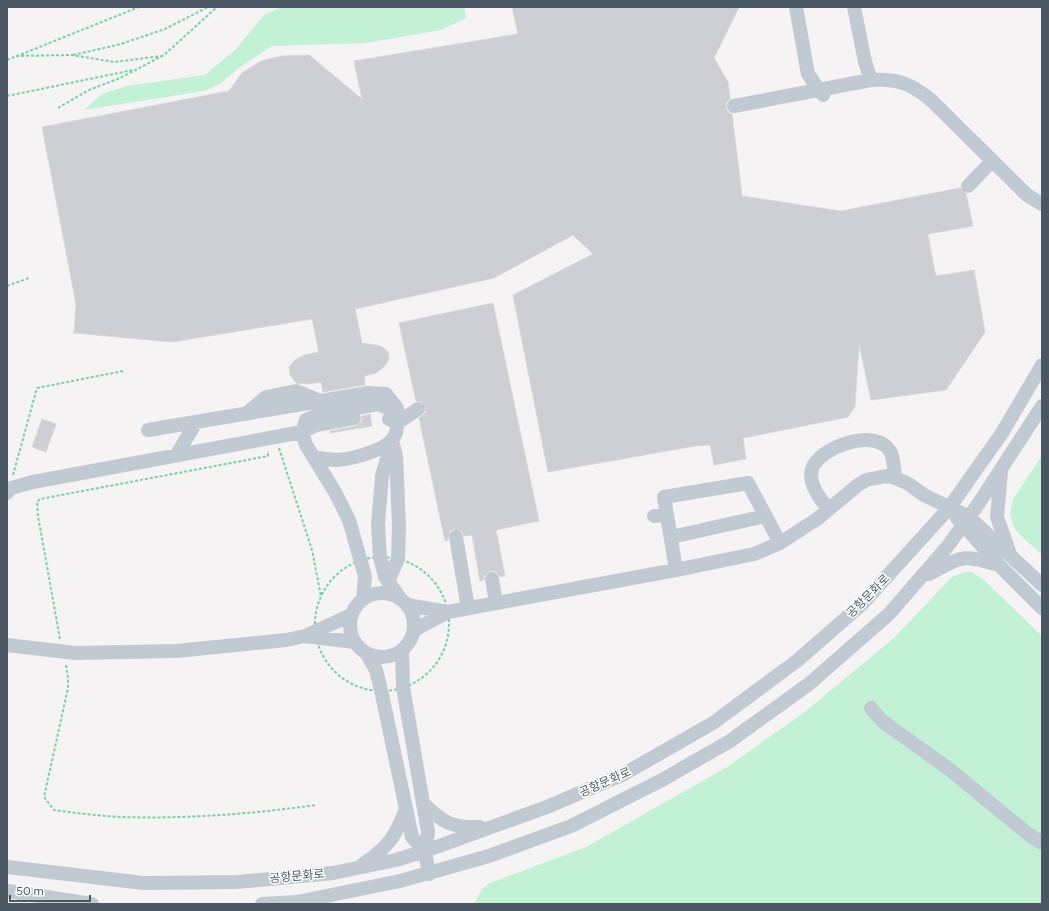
<svg xmlns="http://www.w3.org/2000/svg" width="1049" height="911" viewBox="0 0 1049 911" font-family="Figtree,'Noto Sans KR',sans-serif">
	<rect width="100%" height="100%" fill="#f5f3f3"/>
	<path fill="#c3f1d5" d="M282 7H464L466 18 441 30 366 43 272 46 240 67 221 83 204 91 84 110 102 94 127 86 205 75 236 49 264 15Z
		M1042 456V555L1018 533 1013 525 1010 513 1013 499Z
		M966 572H972L984 580 1042 636V904H474L482 889 490 883 586 847 727 767 802 714 894 638 952 577Z"/>
	<path fill="#cdcfd5" stroke="#d7d9de" d="M512 7H739L714 58 728 82 730 99 726 103V107L728 112 732 114 742 196 841 211 960 188 966 194 973 226 928 234 933 263 936 276 974 270 985 332 946 390 871 400 859 344 855 406 848 417 743 438 746 459 714 465 710 445 695 446 548 472 513 295 593 254 573 235 494 278 355 309 362 343 381 346 388 352 389 359 384 367 376 373 364 376 365 385 323 392 321 382 308 384 296 383 290 375 289 367 295 360 304 355 319 352 312 319 172 342 74 333 76 304 42 127 229 91 242 73 261 61 282 56 309 55 362 99 354 61 518 34Z
		M493 303 539 521 496 530 505 576 500 577 495 571H490L484 576V580L480 581 472 535 464 536 462 531 454 529 450 531 448 540 445 541 419 418 425 413 426 408 422 402 416 401 399 323Z
		M370 414 372 426 330 433V431L356 426 362 421V416Z
		M42 419 56 424 46 452 32 447Z"/>
	<g fill="none" stroke-linecap="round" stroke-linejoin="round">
		<path stroke="#7ad0a6" stroke-width="2" stroke-dasharray="3 2" stroke-linecap="butt" d="M73 55 121 44 165 29 208 7
			M16 56 72 55 114 62 162 56
			M7 60 139 7
			M7 96 133 70
			M58 108 89 90 120 78 164 55 217 7
			M7 286 29 278
			M279 448 312 550 321 596
			M13 475 37 388 123 371
			M315 624a67 67 0 1 1 134 0a67 67 0 1 1-134 0Z
			M60 639 38 516 37 502 40 499 268 456V451
			M66 665 68 678V688L44 797 54 810C76 813 99 816 121 817 186 819 251 814 316 805"/>
		<path stroke="#c1cad2" stroke-width="14" d="M796 7 808 74 823 95
			M854 7 865 62 871 80
			M734 106 871 80C898 78 911 84 931 100L1027 195 1042 204
			M968 186 992 161
			M247 413 266 397 296 391 320 401
			M354 418 316 425 302 432 306 445 335 492 349 520 365 576 363 599
			M397 423 418 409
			M148 430 368 393 386 394 397 408V412
			M392 441 382 476 378 524 380 557 385 577 400 598
			M176 456 196 422
			M313 457C321 458 329 460 337 460 352 459 389 450 395 435 397 432 397 427 397 423L389 419
			M1001 472 997 517 1009 551
			M7 493 11 488 33 482 302 432 306 420 318 415 378 404 390 409 397 423
			M829 509C820 500 808 483 812 469 819 447 876 427 890 451 894 458 894 470 895 478
			M654 516 667 515
			M957 518 1000 566 1042 608
			M456 537 468 608
			M671 537 765 516
			M676 570 664 497 748 483 780 543
			M929 574C963 556 961 554 999 565
			M492 579 496 602
			M388 581 398 559 399 526 396 456 392 441
			M350 625a32 32 0 1 1 64 0a32 32 0 1 1-64 0Z
			M407 605 448 612
			M414 630 448 612 676 570 754 554 780 543 817 519 858 485 866 480 886 476 895 478 907 483 924 495 969 517 1042 585
			M305 636 354 642
			M7 645 75 653 176 651 286 640 305 636 351 615
			M402 650 403 687 428 832 425 851 429 874
			M367 654 376 670 381 690 412 837 425 851
			M871 708 882 721 949 769 1028 834 1042 843
			M423 803C443 823 452 828 480 827
			M362 865C387 848 395 838 406 809
			M7 867 144 883 237 882 333 873 396 860 425 851 547 807 624 774 713 723 798 660 862 604 949 508 1002 433 1042 365
			M7 891 92 904
			M262 904 297 902 400 881 489 856 571 826 662 780 730 741 809 684 889 614 947 547 979 503 1042 406"/>
	</g>
	<g text-anchor="middle" dominant-baseline="central" stroke-width="3" stroke-linejoin="round" paint-order="stroke">
		<g font-size="12" fill="#4a5661" stroke="#fff">
			<text transform="translate(868 596) rotate(-45)">공항문화로</text>
			<text transform="translate(605 782) rotate(-24)">공항문화로</text>
			<text transform="translate(297 876) rotate(-5)">공항문화로</text>
		</g>
	</g>
	<rect width="1049" height="911" fill="none" stroke="#4a5661" stroke-width="16"/>
	<path d="M10 895v6h80v-6" fill="none" stroke="#4a5661" stroke-width="2"/>
	<text x="16" y="895" font-size="12" fill="#4a5661" stroke="#ffffff" stroke-width="3" paint-order="stroke">50 m</text>
</svg>
